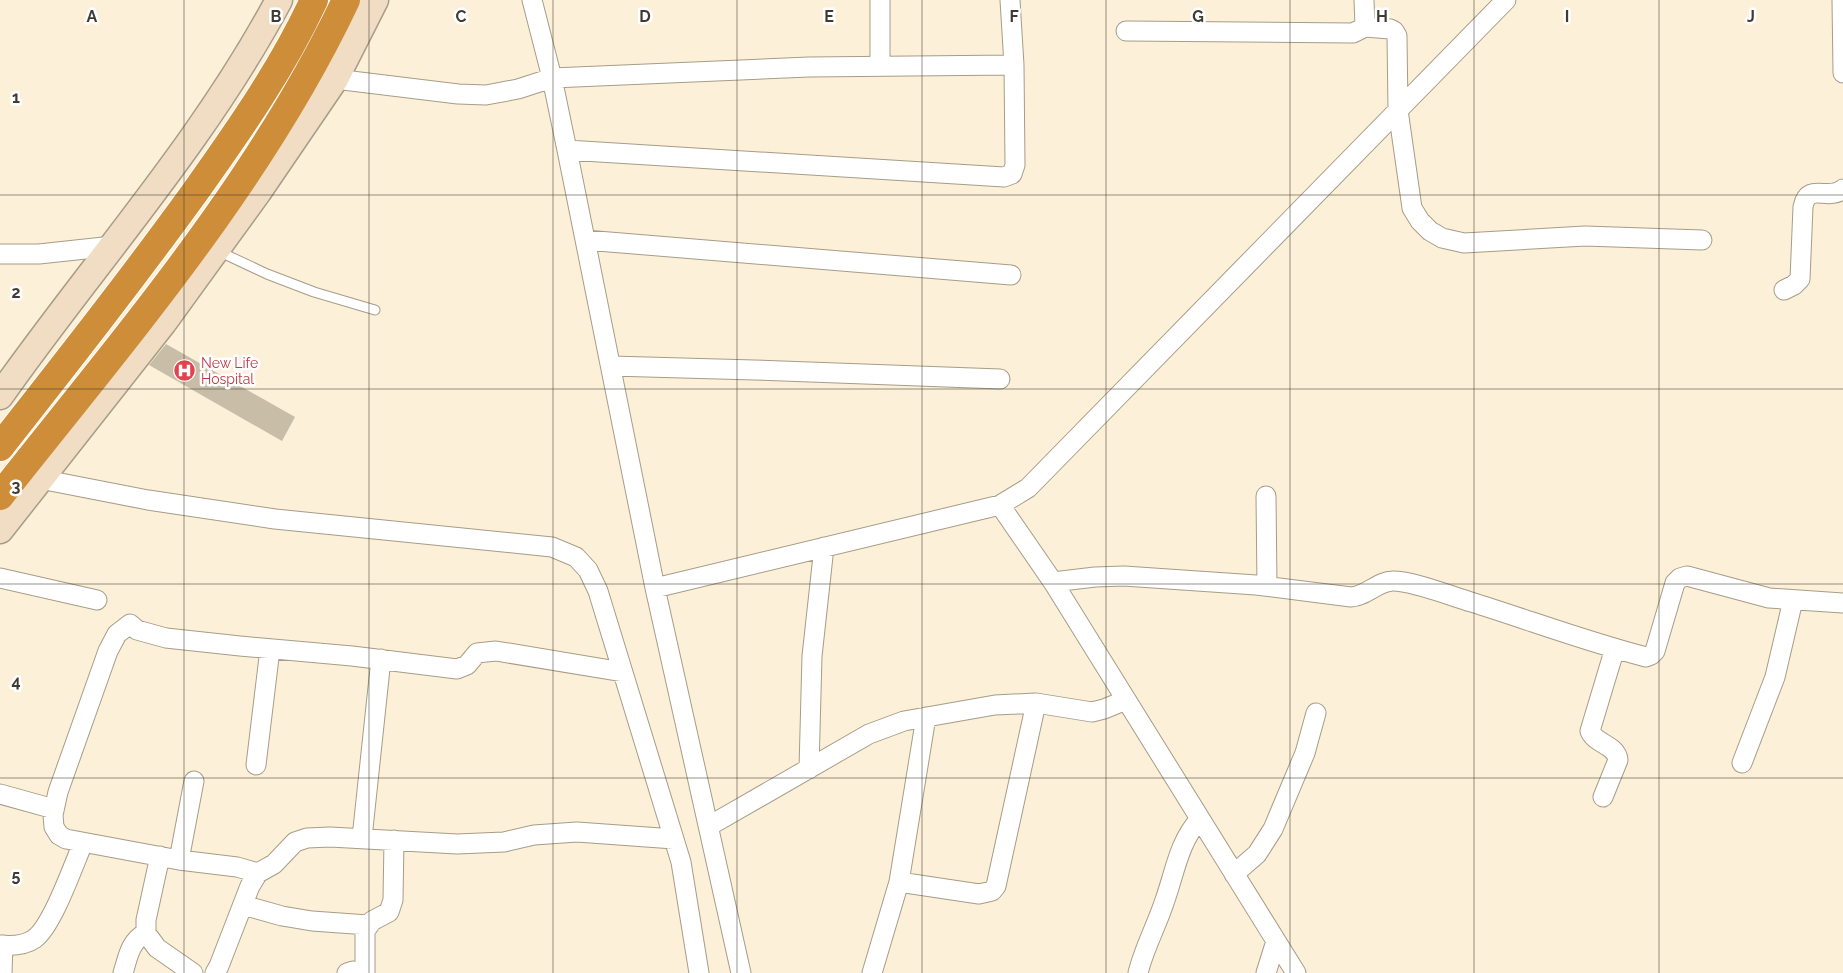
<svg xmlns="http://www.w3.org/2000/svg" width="1843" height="973" viewBox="0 0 1843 973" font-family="Raleway,sans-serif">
	<rect width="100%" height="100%" fill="#fcf0d9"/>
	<path fill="#c8bda7" d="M166 344 295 417 282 441 149 365Z"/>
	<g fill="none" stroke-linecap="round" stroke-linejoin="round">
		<defs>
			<path id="lane" d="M218 251 267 274 314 292 375 310"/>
			<path id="street" d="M532 0 552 78 567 150 655 588
				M1364 0 1365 27
				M1842 0 1843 73
				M880 1V66
				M1126 31 1353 33 1365 27 1390 29 1394 31 1397 36 1398 110 1412 208 1420 221 1430 231 1442 238 1464 243 1585 236 1702 240
				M335 79 458 94 486 95 518 89 552 78 809 67 1014 65
				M567 150 1004 177 1012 174 1015 165 1014 65 1010 0
				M585 240 1011 275
				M0 254H39L113 246
				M1784 290 1794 285 1800 279 1803 207C1808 181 1828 202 1843 189
				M611 366 754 370 1000 379
				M40 479 148 500 275 519 552 547 576 557 588 570 598 591 681 862 699 973
				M1266 496 1267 586
				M1000 505 1053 582 1296 973
				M0 578 97 600
				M1053 582 1095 577 1124 576 1256 585 1351 597C1367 596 1378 581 1393 581 1413 581 1451 596 1471 602 1529 620 1587 642 1646 657L1651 655 1655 651 1675 583 1680 578 1687 576 1769 598 1843 603
				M623 672 496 651 477 653 467 665 457 669 352 656 240 646 166 638 137 630 130 624 117 634 108 651 58 792 53 815 54 827 59 835 66 839 179 860 237 867 258 873 274 864 295 842 307 838 330 837 457 844 504 842 534 835 577 832 674 839
				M1742 763 1775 677 1793 600
				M256 765 270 649
				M809 769 812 656 824 547
				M0 794 54 809
				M1603 797 1618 760C1617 745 1595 744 1590 731L1615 648
				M709 826 869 734 904 721 995 705 1036 703 1092 712 1104 709 1126 700
				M362 838 381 659
				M160 856 146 920V933L157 948 193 973
				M179 860 194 781
				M1234 874 1257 854 1273 829 1305 753 1316 713
				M899 882 979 894 992 891 996 886 1036 703
				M243 905 282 916 312 921 368 925
				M0 945C11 946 24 946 34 939 52 927 73 866 83 843
				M2 973 3 945
				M123 973C128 957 130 941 146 933
				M215 973 219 966 250 886 258 873
				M347 973 353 971 361 973
				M365 973V931L372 921 389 912 393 900 394 840
				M741 973 655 588 1000 505 1028 488 1506 0
				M872 973 899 882 926 717
				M1138 973C1144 948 1157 925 1165 900 1175 872 1179 841 1200 819
				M1266 973 1276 941"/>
			<path id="secondary" d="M0 396C93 264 202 144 279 0
				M0 530 163 323 258 192 335 79 375 0"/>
			<path id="highway" d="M0 447C66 363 132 279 195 192 239 130 282 69 314 0
				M0 496C124 339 260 182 346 0"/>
		</defs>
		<use href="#lane" stroke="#a79c87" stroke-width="11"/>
		<use href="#street" stroke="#a79c87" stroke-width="21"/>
		<use href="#secondary" stroke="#a79c87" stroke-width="29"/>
		<use href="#highway" stroke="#fff" stroke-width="30"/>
		<use href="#lane" stroke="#fff" stroke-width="9"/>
		<use href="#street" stroke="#fff" stroke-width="19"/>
		<use href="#secondary" stroke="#f0ddc4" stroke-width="26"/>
		<use href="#highway" stroke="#cd8d39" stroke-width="28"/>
	</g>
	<path fill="none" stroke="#3f3b32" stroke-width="1" stroke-opacity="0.55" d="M184 0V973M369 0V973M553 0V973M737 0V973M922 0V973M1106 0V973M1290 0V973M1474 0V973M1659 0V973M0 195H1843M0 389H1843M0 584H1843M0 778H1843"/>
	<defs>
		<symbol id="hospital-disc" viewBox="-11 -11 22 22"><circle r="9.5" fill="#e0444e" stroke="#fff"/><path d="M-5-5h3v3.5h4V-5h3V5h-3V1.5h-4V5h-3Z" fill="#fff"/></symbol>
	</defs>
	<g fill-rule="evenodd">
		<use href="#hospital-disc" x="172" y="358" width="25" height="25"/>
	</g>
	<g text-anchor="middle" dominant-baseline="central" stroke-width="5" stroke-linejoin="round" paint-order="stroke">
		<g font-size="14" fill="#be3a42" stroke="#fff" text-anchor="start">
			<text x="201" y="363">New Life<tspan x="201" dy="16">Hospital</tspan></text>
		</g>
	</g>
	<g font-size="16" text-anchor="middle" font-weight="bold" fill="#3f3b32" stroke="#fff" stroke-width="5" stroke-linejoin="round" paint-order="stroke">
		<text x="92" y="22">A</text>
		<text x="276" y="22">B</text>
		<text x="461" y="22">C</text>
		<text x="645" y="22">D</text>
		<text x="829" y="22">E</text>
		<text x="1014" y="22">F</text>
		<text x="1198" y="22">G</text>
		<text x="1382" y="22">H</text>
		<text x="1567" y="22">I</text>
		<text x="1751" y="22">J</text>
		<text x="16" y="103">1</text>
		<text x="16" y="298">2</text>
		<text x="16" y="492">3</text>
		<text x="16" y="687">4</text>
		<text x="16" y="881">5</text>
	</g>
</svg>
